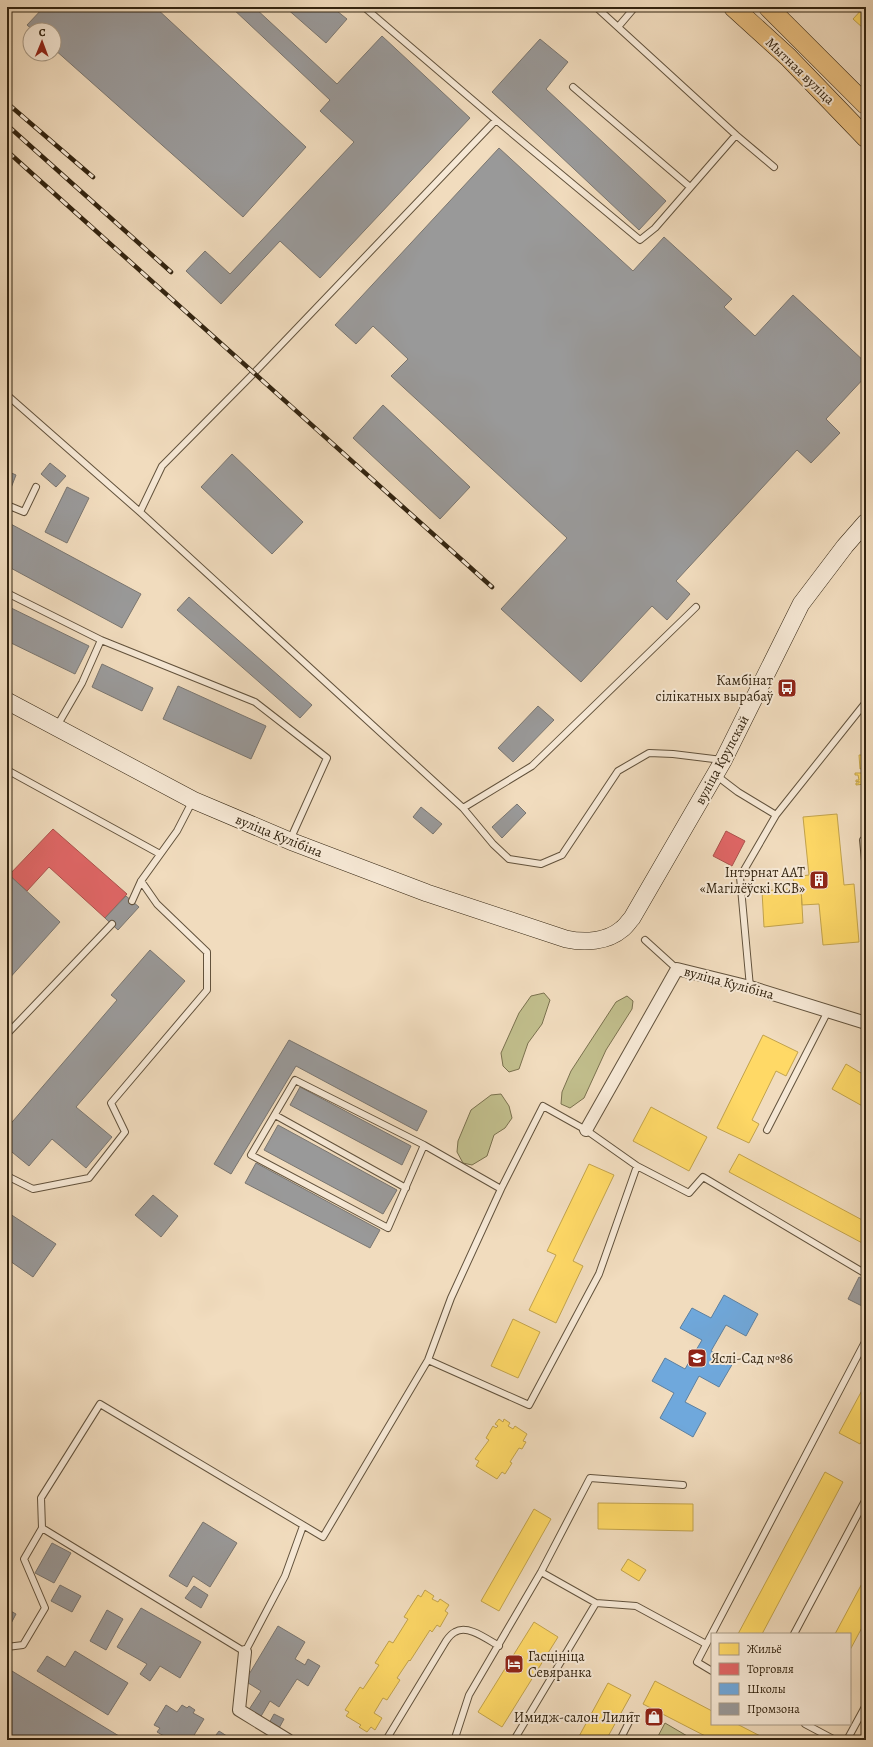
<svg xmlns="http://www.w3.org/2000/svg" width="873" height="1747" viewBox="0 0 873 1747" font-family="Alegreya,serif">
	<rect width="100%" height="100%" fill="#f1dcbe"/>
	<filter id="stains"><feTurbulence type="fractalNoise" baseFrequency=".005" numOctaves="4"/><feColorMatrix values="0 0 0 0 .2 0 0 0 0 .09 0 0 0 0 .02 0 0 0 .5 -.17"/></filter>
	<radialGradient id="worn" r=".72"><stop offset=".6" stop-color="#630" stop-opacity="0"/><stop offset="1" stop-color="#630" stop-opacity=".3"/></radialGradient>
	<path fill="#c1be8c" stroke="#7a714e" d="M544 993 550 1000 542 1024 528 1043 519 1069 509 1072 503 1066 501 1053 519 1013 531 996Z
		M627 996 633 1001 632 1009 606 1050 584 1098 570 1108 561 1104 562 1092 571 1071 616 1002Z
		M501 1094 509 1106 512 1118 505 1128 494 1135 487 1156 472 1165 463 1163 457 1152 458 1141 471 1110 491 1095Z
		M665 1723 694 1740H656Z"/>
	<path fill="#ffd966" stroke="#c2a34c" d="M864 7H866V25L863 28 853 19Z
		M859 755H866V802H864L863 789 866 788 865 784 856 785V783H859V781L856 782V780H859L858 775H855V773H864L863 768 860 769Z
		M837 814 844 885 854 884 859 942 823 945 819 904 802 905 801 888 795 889 793 877 809 875 803 817Z
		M801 888 803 923 764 927 762 891Z
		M763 1035 798 1052 786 1076 776 1071 752 1120 759 1124 749 1143 717 1128Z
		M846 1064 866 1076V1108L832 1089Z
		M651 1107 707 1137 689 1171 633 1141Z
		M739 1154 866 1222V1245L729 1172Z
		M589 1164 614 1175 573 1261 583 1266 556 1323 529 1310 556 1255 547 1251Z
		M513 1319 540 1332 518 1378 491 1366Z
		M866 1383V1434L860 1444 839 1433Z
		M499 1419 503 1422 504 1419 510 1423 508 1426 513 1429 515 1426 527 1434 523 1441 526 1442 522 1449 519 1448 510 1462 512 1463 505 1474 502 1472 497 1479 476 1466 479 1461 475 1459 489 1440 486 1438 493 1426 496 1428 498 1426 495 1424Z
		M825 1472 843 1482 762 1634H738Z
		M598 1503 693 1504V1531L598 1529Z
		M534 1509 551 1519 499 1611 481 1601Z
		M628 1559 646 1570 639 1581 621 1570Z
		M866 1576V1620L850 1650V1634H835Z
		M425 1590 434 1596 432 1599 438 1602 440 1599 449 1605 445 1611 448 1613 440 1627 437 1625 432 1632 430 1630 410 1661 409 1660 397 1678 400 1680 387 1700 383 1698 374 1713 382 1718 375 1730 371 1727 367 1732 359 1727 361 1725 346 1716 349 1712 345 1710 360 1687 363 1689 379 1665 375 1663 389 1641 393 1643 408 1619 404 1617 418 1595 421 1597Z
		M534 1622 558 1637 502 1727 478 1712Z
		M655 1681 712 1711V1724H737L768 1740H713L643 1704Z
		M608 1683 631 1695 606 1740H577Z"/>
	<path fill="#e06666" stroke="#ac524c" d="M53 829 127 894 105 918 49 867 27 891 9 875Z
		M726 831 745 841 732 866 713 856Z"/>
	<path fill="#6fa8dc" stroke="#5d809f" d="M724 1295 758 1314 746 1336 726 1325 711 1351 733 1363 719 1387 699 1376 685 1402 706 1413 693 1437 660 1418 674 1393 652 1381 665 1358 685 1369 702 1340 680 1328 692 1308 711 1318Z"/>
	<path fill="#999" stroke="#7a7670" d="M44 7H155L306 147 243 217 54 49V30H33L27 25Z
		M231 7H254L337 84 382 36 470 118 320 278 280 241 221 304 186 271 205 251 230 274 354 142 320 111 330 100Z
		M285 7H332L347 19 326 43Z
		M540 39 568 62 546 89 666 201 639 230 492 92Z
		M499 148 633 271 664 237 732 299 724 307 755 336 793 295 866 363V376L826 419 840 433 811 463 797 450 676 581 690 594 667 620 652 606 581 682 501 609 567 538 391 376 408 359 373 326 356 344 335 325Z
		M383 405 470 487 440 519 353 438Z
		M232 454 303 522 272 554 201 487Z
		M50 463 66 476 56 487 41 474Z
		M7 471 16 475 11 488 7 487Z
		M67 487 89 498 67 543 45 532Z
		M7 522 141 594 122 628 7 566Z
		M189 597 312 705 300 718 177 610Z
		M7 606 89 646 75 674 7 641Z
		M102 664 153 688 142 711 92 687Z
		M178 686 266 726 251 759 163 719Z
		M538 706 554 720 513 762 498 748Z
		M517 804 526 813 502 838 492 827Z
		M421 807 442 824 433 834 413 817Z
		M7 873 60 922 7 981Z
		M126 896 139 907 118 930 105 918Z
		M150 950 185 981 76 1107 112 1137 86 1168 52 1139 29 1166 7 1148V1128L117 1000 111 995Z
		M289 1040 427 1111 417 1131 296 1066 231 1174 214 1164Z
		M300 1087 411 1146 402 1165 290 1105Z
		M278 1125 397 1190 383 1214 264 1150Z
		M256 1163 380 1230 370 1248 245 1183Z
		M153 1195 178 1216 161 1237 135 1215Z
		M7 1212 56 1244 33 1277 7 1259Z
		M859 1277 866 1281V1308L848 1299Z
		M203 1522 237 1543 210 1587 193 1576 187 1587 169 1576Z
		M52 1543 71 1553 54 1583 35 1573Z
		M60 1585 81 1596 72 1612 51 1601Z
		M194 1586 208 1595 201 1608 185 1598Z
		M141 1608 201 1642 180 1678 160 1666 150 1681 140 1674 147 1664 117 1647Z
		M7 1609 16 1614 7 1631Z
		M107 1610 123 1619 106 1650 90 1641Z
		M278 1626 305 1642 295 1659 305 1665 308 1659 320 1666 308 1686 297 1679 279 1707 270 1701 260 1718 248 1711 261 1691 245 1681Z
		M75 1651 128 1683 108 1715 37 1671 47 1656 65 1667Z
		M7 1668 119 1736 116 1740H7Z
		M166 1705 177 1712 182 1705 187 1708 189 1706 195 1710 193 1713 204 1719 191 1740H178L173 1737 171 1740 157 1732 160 1728 154 1725Z
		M274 1714 284 1719 278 1730 268 1725Z
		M219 1731 233 1740 213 1739Z"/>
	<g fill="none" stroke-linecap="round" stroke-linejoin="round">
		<defs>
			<path id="service" d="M596 7 736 135 774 167
				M618 27 635 7
				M573 87 690 187
				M496 120 640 240 655 228 736 135
				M7 395 140 512 463 808
				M7 505 24 512 36 487
				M140 512 162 466 254 373 496 120 364 7
				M7 593 101 640
				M696 607 532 766 463 808 493 844 509 859 541 864 562 855 618 771 649 753 673 754 722 760
				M57 726 82 683 101 640 255 702 327 758 290 840
				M7 770 160 854
				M717 776 738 792 776 815 740 877 750 987
				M776 815 866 702
				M866 837 863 840 866 871
				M132 901 141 881 177 831 192 802
				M645 940 677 969
				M7 1034 112 924
				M275 1115 406 1188
				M767 1130 828 1011
				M424 1145 388 1228 251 1155 295 1080 424 1145 501 1189
				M7 1176 33 1189 89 1178 125 1132 111 1103 207 990V952L157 904 141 881
				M428 1360 529 1405 599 1274 637 1166
				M42 1528 245 1652 285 1576 303 1526
				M541 1572 596 1603 636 1606 706 1644
				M794 1634 866 1499
				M7 1647 23 1645 45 1608 24 1559 42 1528 41 1498 100 1404 323 1537 428 1360 451 1298 501 1189 543 1106 586 1130 637 1166 689 1193 703 1177 866 1274
				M712 1671 697 1662 866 1340
				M805 1724 835 1740
				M386 1740 446 1641C448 1638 451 1634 455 1632 468 1624 488 1640 499 1646
				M458 1740 455 1738 469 1695 541 1572 590 1478 683 1485
				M514 1740 596 1603
				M620 1740 632 1716
				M847 1740 866 1705"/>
			<path id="minor" d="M586 1130 677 969 750 987 866 1023
				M245 1652 239 1710 288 1740"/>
			<path id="secondary" d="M7 701 193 800 290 841 427 893 566 939C584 943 607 942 622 929 626 926 629 921 632 918L723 761 801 604 845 546 866 522"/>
			<path id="primary" d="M733 7 788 57 866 138
				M768 7 866 105"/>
		</defs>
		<use href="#service" stroke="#62523c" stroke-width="8"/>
		<use href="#minor" stroke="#62523c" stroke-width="14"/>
		<use href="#secondary" stroke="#332410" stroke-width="18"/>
		<use href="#primary" stroke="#332410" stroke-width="20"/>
		<use href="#service" stroke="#f6e8d5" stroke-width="6"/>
		<use href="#minor" stroke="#f6e8d5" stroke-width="12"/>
		<use href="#secondary" stroke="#f6e8d5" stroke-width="17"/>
		<use href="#primary" stroke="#e8be7f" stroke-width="19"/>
		<defs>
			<path id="rail" d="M7 103 93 177
				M7 125 171 272
				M7 151 492 587"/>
		</defs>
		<use href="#rail" stroke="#332410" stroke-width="4.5"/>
		<use href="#rail" stroke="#f6e8d5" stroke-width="3" stroke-dasharray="9" stroke-linecap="butt"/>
	</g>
	<defs>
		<symbol id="bus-square" viewBox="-11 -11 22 22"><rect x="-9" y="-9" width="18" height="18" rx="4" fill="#8f2418" stroke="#f6e8d5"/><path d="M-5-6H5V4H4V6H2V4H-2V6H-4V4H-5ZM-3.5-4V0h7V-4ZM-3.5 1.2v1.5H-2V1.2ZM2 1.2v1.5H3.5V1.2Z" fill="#fff"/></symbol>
		<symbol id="building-square" viewBox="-11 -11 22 22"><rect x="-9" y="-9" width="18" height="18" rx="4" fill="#8f2418" stroke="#f6e8d5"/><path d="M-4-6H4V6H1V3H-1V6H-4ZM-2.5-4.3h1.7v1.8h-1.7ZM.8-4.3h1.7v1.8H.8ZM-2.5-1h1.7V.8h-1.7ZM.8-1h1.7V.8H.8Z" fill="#fff"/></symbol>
		<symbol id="school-square" viewBox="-11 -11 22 22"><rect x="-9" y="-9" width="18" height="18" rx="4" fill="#8f2418" stroke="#f6e8d5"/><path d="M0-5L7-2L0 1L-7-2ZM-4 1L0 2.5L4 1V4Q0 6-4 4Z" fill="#fff"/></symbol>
		<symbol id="hotel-square" viewBox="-11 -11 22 22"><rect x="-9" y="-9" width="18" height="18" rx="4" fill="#8f2418" stroke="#f6e8d5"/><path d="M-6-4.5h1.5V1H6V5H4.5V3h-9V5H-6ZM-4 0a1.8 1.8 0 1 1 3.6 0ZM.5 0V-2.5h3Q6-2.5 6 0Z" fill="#fff"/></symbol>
		<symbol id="shop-square" viewBox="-11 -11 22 22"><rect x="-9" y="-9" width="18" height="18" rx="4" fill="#8f2418" stroke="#f6e8d5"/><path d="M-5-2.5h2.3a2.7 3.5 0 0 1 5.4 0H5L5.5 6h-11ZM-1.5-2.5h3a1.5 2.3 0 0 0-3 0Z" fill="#fff"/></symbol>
	</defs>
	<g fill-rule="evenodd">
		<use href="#bus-square" x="776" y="677" width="22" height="22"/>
		<use href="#building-square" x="808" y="869" width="22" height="22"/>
		<use href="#school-square" x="686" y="1347" width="22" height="22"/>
		<use href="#hotel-square" x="503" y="1653" width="22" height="22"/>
		<use href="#shop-square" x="643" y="1706" width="22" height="22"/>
	</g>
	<g text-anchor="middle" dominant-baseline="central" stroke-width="4" stroke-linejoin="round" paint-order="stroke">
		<g font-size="14" fill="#332410" stroke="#f6e8d5">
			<text transform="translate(800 71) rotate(44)">Мытная вуліца</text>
			<text transform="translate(722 760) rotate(-62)">вуліца Крупскай</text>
			<text transform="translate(279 836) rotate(22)">вуліца Кулібіна</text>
			<text transform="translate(729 983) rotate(15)">вуліца Кулібіна</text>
		</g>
		<g font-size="14" fill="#332410" stroke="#f6e8d5" text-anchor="end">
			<text x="773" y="680">Камбінат<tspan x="773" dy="16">сілікатных вырабаў</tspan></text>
			<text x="805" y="872">Інтэрнат ААТ<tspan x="805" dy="16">«Магілёўскі КСВ»</tspan></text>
			<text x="711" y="1358" text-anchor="start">Яслі-Сад №86</text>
			<text x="528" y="1656" text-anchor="start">Гасцініца<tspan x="528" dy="16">Севяранка</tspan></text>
			<text x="640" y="1717">Имидж-салон Лилит</text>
		</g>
	</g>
	<rect width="873" height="1747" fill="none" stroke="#f1dcbe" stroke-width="24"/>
	<rect x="8" y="8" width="857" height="1731" fill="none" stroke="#332410" stroke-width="2"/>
	<rect x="12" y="12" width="849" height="1723" fill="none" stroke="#332410"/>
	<rect x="711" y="1633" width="140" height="92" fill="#f6e8d5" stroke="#a89a86"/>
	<rect x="719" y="1643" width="20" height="12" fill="#ffd966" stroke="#a89a86"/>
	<text x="747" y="1653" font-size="12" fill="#332410">Жильё</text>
	<rect x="719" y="1663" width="20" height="12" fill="#e06666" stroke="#a89a86"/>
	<text x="747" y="1673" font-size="12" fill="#332410">Торговля</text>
	<rect x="719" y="1683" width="20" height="12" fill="#6fa8dc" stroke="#a89a86"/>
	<text x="747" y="1693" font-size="12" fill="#332410">Школы</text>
	<rect x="719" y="1703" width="20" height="12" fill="#999999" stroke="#a89a86"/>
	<text x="747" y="1713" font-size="12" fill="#332410">Промзона</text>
	<g transform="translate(42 42) rotate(1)"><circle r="19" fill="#f6e8d5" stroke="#a89a86"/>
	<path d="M0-3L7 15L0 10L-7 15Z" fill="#8f2418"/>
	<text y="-6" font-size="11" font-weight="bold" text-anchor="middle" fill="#332410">С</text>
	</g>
	<rect width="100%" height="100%" filter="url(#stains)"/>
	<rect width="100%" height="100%" fill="url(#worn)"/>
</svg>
